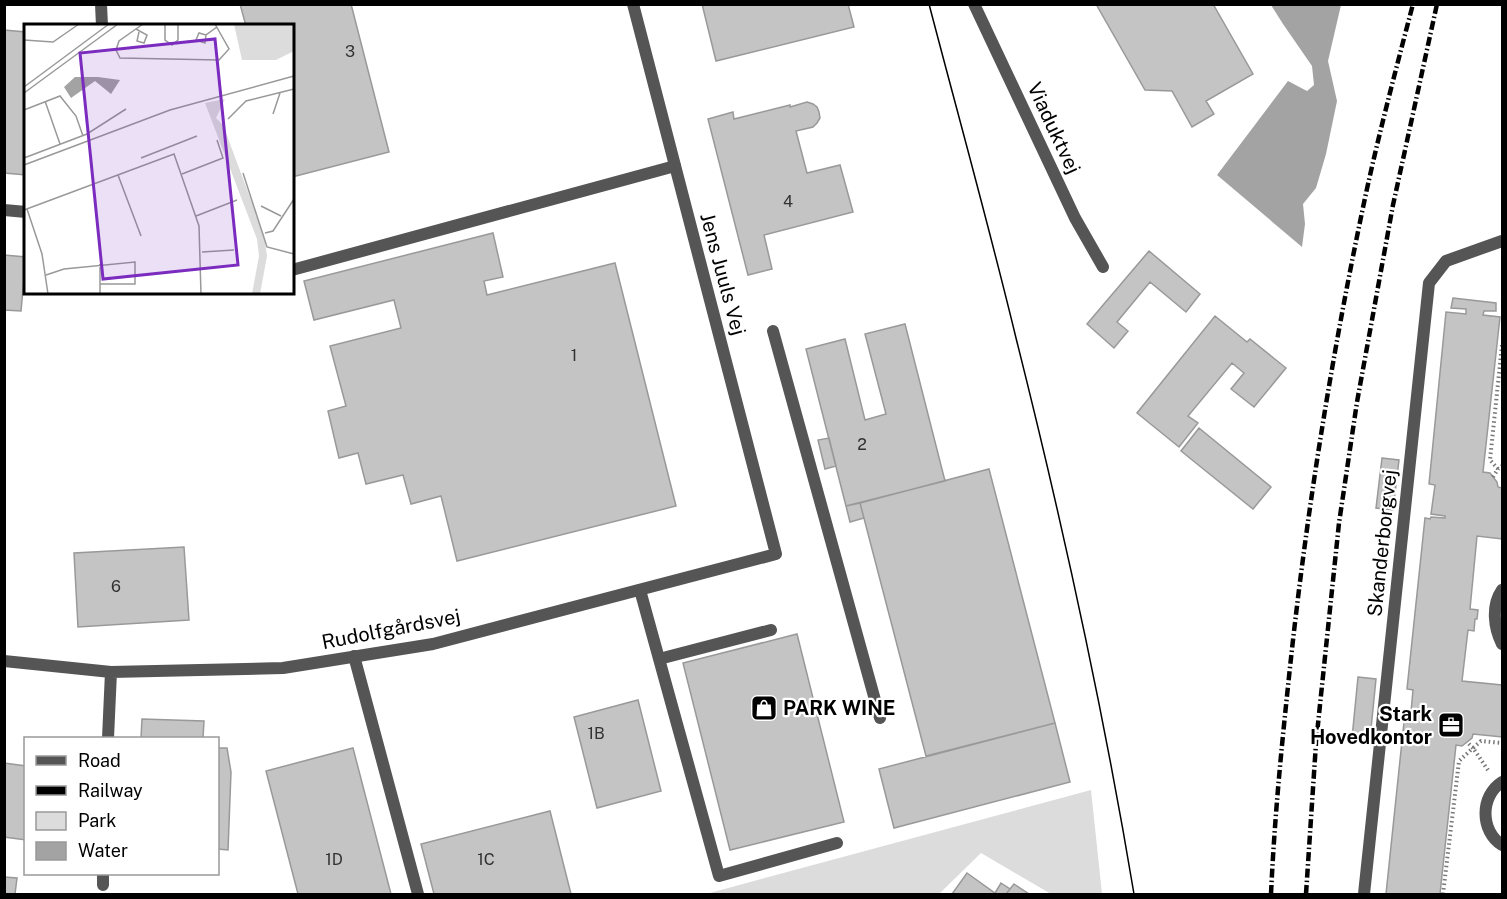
<svg xmlns="http://www.w3.org/2000/svg" width="1507" height="899" viewBox="0 0 1507 899" font-family="'Public Sans',sans-serif">
	<rect width="100%" height="100%" fill="#fff"/>
	<path fill="#dcdcdc" d="M1091 790 1102 894H1051L981 853 939 894H706Z"/>
	<path fill="#a3a3a3" d="M1271 5H1341L1328 61 1337 101 1326 154 1316 188 1303 204 1305 224 1302 247 1217 175 1288 81 1307 91 1314 85 1312 66 1283 24Z"/>
	<path fill="#c4c4c4" stroke="#999" stroke-width="1.5" d="M240 4H351L389 152 292 177V26H246Z
		M702 4H848L854 27 716 61Z
		M1096 4H1213L1253 74 1206 101 1214 114 1192 127 1172 91 1145 90Z
		M4 30 26 32V175L4 173Z
		M807 102 813 104 817 107 819 112 820 118 817 123 813 127 796 131 807 173 840 165 853 212 764 235 772 269 748 275 708 119 733 112 734 119 790 105V107Z
		M493 233 503 277 484 281 487 295 615 263 676 506 457 561 441 496 411 504 403 475 366 484 358 453 339 458 328 411 346 406 330 346 401 328 394 300 314 320 304 281Z
		M1149 251 1200 294 1186 312 1150 282 1117 322 1128 331 1114 348 1087 324Z
		M4 255 26 257 21 311 4 310Z
		M1453 298 1496 303V311H1484L1483 315 1500 317 1483 472 1490 473 1497 482 1498 487 1502 488V539L1477 536 1470 609 1478 610 1477 619H1475L1474 631 1468 630 1462 681 1502 685V737L1473 734 1472 738 1462 746 1456 745 1440 894H1386L1404 722 1410 723 1413 690 1407 689 1425 518 1430 519 1431 517 1445 518V516L1431 514 1435 485 1429 484 1446 312 1466 314V309L1451 308Z
		M1215 316 1247 342 1250 339 1286 368 1254 407 1231 389 1244 373 1232 363 1188 416 1198 423 1179 447 1137 413Z
		M905 324 945 481 846 506 806 349 845 339 865 420 886 414 865 334Z
		M1199 428 1271 487 1253 509 1181 451Z
		M829 438 836 466 825 469 818 440Z
		M1382 458 1399 460 1393 510 1376 508Z
		M989 469 1055 723 926 756 860 503Z
		M860 503 864 518 850 522 846 506Z
		M184 547 189 620 78 627 74 553Z
		M797 634 844 822 730 850 683 663Z
		M1358 677 1376 679 1370 739 1352 738Z
		M638 700 661 791 597 808 574 717Z
		M142 719 204 721 203 738H141Z
		M1055 723 1070 782 894 828 879 769Z
		M218 748H227L231 772 228 850 218 849Z
		M353 748 391 894H298L266 771Z
		M4 763 26 766V840L4 837Z
		M550 811 571 894H434L421 844Z
		M967 873 995 893 997 894H952Z
		M4 877 17 878 15 894H4Z
		M1001 883 1010 889 1006 894H997L995 893Z
		M1014 884 1029 894H1006Z"/>
	<g fill="none" stroke-linecap="round" stroke-linejoin="round">
		<path stroke="#777" stroke-width="4" stroke-dasharray="1.5 3" stroke-linecap="butt" d="M1498 469 1490 460 1502 345
			M1493 477 1498 469 1502 466
			M1488 770 1473 748 1481 741 1502 743
			M1443 894 1459 761 1473 748 1467 742"/>
		<path stroke="#555" stroke-width="12" d="M101 4 102 26
			M4 210 26 212
			M292 270 675 166
			M773 331 880 718
			M640 590 719 876 837 843
			M1502 590C1491 606 1494 628 1502 644
			M354 656 418 894
			M659 659 771 630
			M1502 782C1480 796 1480 831 1502 845
			M1364 894 1429 283 1446 261 1502 241"/>
		<path stroke="#555" stroke-width="12" d="M974 4 1075 218 1103 267
			M4 661 111 672 283 668 433 644 776 554 633 4
			M108 738 111 672
			M103 885V874"/>
		<path stroke="#000" stroke-width="1.5" d="M929 4C958 115 989 226 1016 338 1062 521 1103 708 1134 894"/>
		<path stroke="#000" stroke-width="4.5" stroke-dasharray="9 3 1.5 3" stroke-linecap="butt" d="M1271 894C1274 828 1280 762 1287 696 1304 528 1330 363 1365 198 1379 133 1396 69 1413 4
			M1306 894 1316 743 1339 523 1357 402 1393 205 1437 4"/>
	</g>
	<defs>
		<symbol id="shop-square" viewBox="-11 -11 22 22"><rect x="-9" y="-9" width="18" height="18" rx="4" fill="#000" stroke="#fff"/><path d="M-5-2.5h2.3a2.7 3.5 0 0 1 5.4 0H5L5.5 6h-11ZM-1.5-2.5h3a1.5 2.3 0 0 0-3 0Z" fill="#fff"/></symbol>
		<symbol id="office-square" viewBox="-11 -11 22 22"><rect x="-9" y="-9" width="18" height="18" rx="4" fill="#000" stroke="#fff"/><path d="M-6-3h4V-5.5h4V-3h4V5H-6ZM-1-4.5V-3h2v-1.5ZM-6 0V1H6V0Z" fill="#fff"/></symbol>
	</defs>
	<g fill-rule="evenodd">
		<use href="#shop-square" x="749" y="693" width="30" height="30"/>
		<use href="#office-square" x="1436" y="710" width="30" height="30"/>
	</g>
	<g text-anchor="middle" dominant-baseline="central" stroke-width="4.5" stroke-linejoin="round" paint-order="stroke">
		<g font-size="16" fill="#313131">
			<text x="350" y="51">3</text>
			<text x="788" y="201">4</text>
			<text x="574" y="355">1</text>
			<text x="862" y="444">2</text>
			<text x="116" y="586">6</text>
			<text x="596" y="733">1B</text>
			<text x="334" y="859">1D</text>
			<text x="486" y="859">1C</text>
		</g>
		<g font-size="20" fill="#000" stroke="#fff">
			<text transform="translate(1054 128) rotate(65)">Viaduktvej</text>
			<text transform="translate(723 274) rotate(75)">Jens Juuls Vej</text>
			<text transform="translate(1382 543) rotate(-84)">Skanderborgvej</text>
			<text transform="translate(391 629) rotate(-11)">Rudolfgårdsvej</text>
		</g>
		<g font-size="20" font-weight="bold" fill="#000" stroke="#fff" text-anchor="start">
			<text x="783" y="708">PARK WINE</text>
			<text x="1432" y="714" text-anchor="end">Stark<tspan x="1432" dy="23">Hovedkontor</tspan></text>
		</g>
	</g>
	<g transform="translate(24 24)">
		<rect width="270" height="270" fill="#fff"/>
		<path d="M210 0H270V27L252 36H218ZM201 75 192 94 199 101 240 211 243 232 236 270H228L235 232 233 215 181 79Z" fill="#dcdcdc"/>
		<path d="M51 53H74L96 56 87 70 71 57 47 74 40 63Z" fill="#a3a3a3"/>
		<path fill="none" stroke="#999" stroke-width="1.5" d="M119 0 95 17 92 26 96 34 195 36 205 25 191 0M141 0V16L148 21 154 16V0M112 5 123 11 120 19 113 17 115 8M182 11 175 9 172 16 181 19 182 11 193 3M0 16 29 18 55 0M0 63 85 0M0 69 94 0M21 77 36 120M0 86 36 72 52 92 59 112M249 90 256 69M204 95 222 77 270 65M0 134 63 110 102 85M117 134 173 112M0 141 146 86 270 52M219 149 243 223 270 230M158 150 199 134 193 116M94 151 117 212M237 182 257 192M3 185 18 230 24 270M0 186 150 130 175 202 177 270M172 192 213 176M241 209 249 207 270 175M178 228 210 226M76 240V270M22 251 40 245 111 238V260H76"/>
		<path fill="#7b2cbf" fill-opacity="0.15" stroke="#7b2cbf" stroke-width="3" d="M191 15 214 241 79 255 56 29Z"/>
		<rect width="270" height="270" fill="none" stroke="#000" stroke-width="3"/>
	</g>
	<rect width="1507" height="899" fill="none" stroke="#000000" stroke-width="12"/>
	<rect x="24" y="737" width="195" height="138" fill="#ffffff" stroke="#999999" stroke-width="1.5"/>
	<rect x="36" y="756" width="30" height="9" fill="#555555" stroke="#999999" stroke-width="1.5"/>
	<text x="78" y="767" font-size="18" fill="#000000">Road</text>
	<rect x="36" y="786" width="30" height="9" fill="#000000" stroke="#999999" stroke-width="1.5"/>
	<text x="78" y="797" font-size="18" fill="#000000">Railway</text>
	<rect x="36" y="812" width="30" height="18" fill="#dcdcdc" stroke="#999999" stroke-width="1.5"/>
	<text x="78" y="827" font-size="18" fill="#000000">Park</text>
	<rect x="36" y="842" width="30" height="18" fill="#a3a3a3" stroke="#999999" stroke-width="1.5"/>
	<text x="78" y="857" font-size="18" fill="#000000">Water</text>
</svg>
